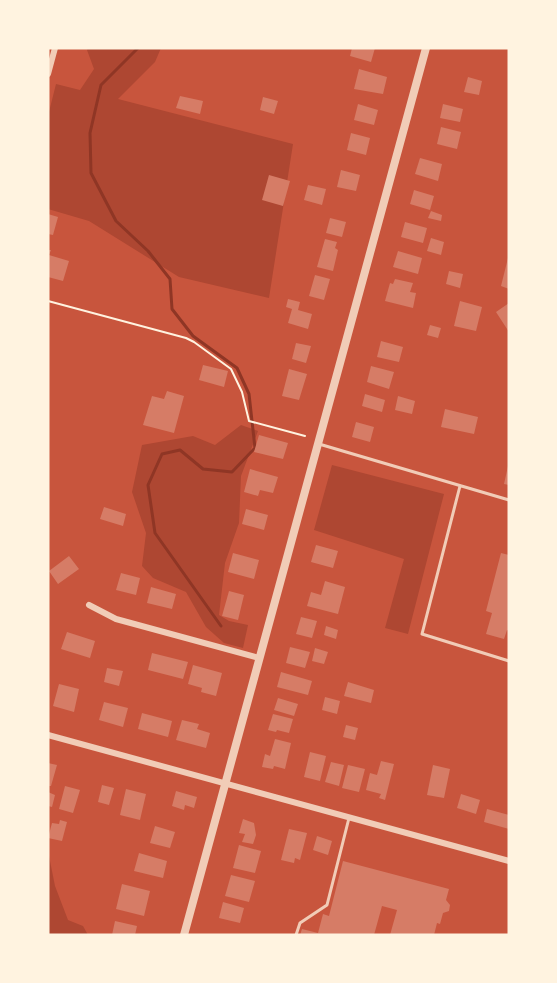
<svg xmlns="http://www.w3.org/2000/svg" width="557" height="983" viewBox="0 0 557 983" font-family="'Work Sans',sans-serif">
	<rect width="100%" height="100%" fill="#c8553d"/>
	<path fill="#ae4732" d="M88 48H161L155 62 118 99 293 144 269 298 179 277 89 221 48 209V116L56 84 80 90 94 69 87 50Z
		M241 425 258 431 241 476 239 523 225 563 219 615 229 621 248 625 243 648 224 643 206 627 186 592 153 578 142 566 146 533 132 492 142 445 193 436 215 445Z
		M332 465 444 494 408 634 385 628 404 559 314 530Z
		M48 851 55 886 68 920 83 926 88 935H48Z"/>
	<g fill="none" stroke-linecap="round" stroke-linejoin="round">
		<path stroke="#8f3625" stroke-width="3" d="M138 48 101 85 90 133 91 173 116 221 148 251 170 279 172 309 193 336 237 368 249 394 255 448 232 472 203 469 180 450 162 454 148 485 155 533 221 626"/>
	</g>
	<path fill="#d67c66" d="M352 48H375L371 62 350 56Z
		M359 69 387 77 383 94 354 89Z
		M468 77 482 81 479 95 464 92Z
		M180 96 203 101 200 114 176 108Z
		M263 97 278 101 274 114 260 110Z
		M358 104 378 110 374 125 354 120Z
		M443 104 463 109 460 122 440 118Z
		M441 127 461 132 457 149 437 144Z
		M351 133 370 138 366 155 347 150Z
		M420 158 442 164 438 181 415 174Z
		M341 170 360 175 356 191 337 187Z
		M269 175 290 181 283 206 262 200Z
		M308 185 326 189 322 205 304 200Z
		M414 190 434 196 430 210 410 204Z
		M431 211 442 215 441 221 428 218Z
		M48 214 58 217 53 235 48 234Z
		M330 218 346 222 342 237 326 233Z
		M405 222 427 228 423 243 401 237Z
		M431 238 444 242 441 255 427 251Z
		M325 239 337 242 335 248 338 250 333 271 317 267Z
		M48 250H51L49 255 69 261 63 281 48 277Z
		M398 251 422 258 418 274 393 267Z
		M508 258H509V289L501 286Z
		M449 271 463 274 460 288 446 284Z
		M315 275 330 279 324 300 309 296Z
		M395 279 413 283 410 292 416 293 413 308 385 301 390 283 393 284Z
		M288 299 300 302 298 310 312 314 308 329 288 323 292 309 286 307Z
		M460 301 482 307 476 331 454 326Z
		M509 303V332L496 312Z
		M430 325 441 328 438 338 427 335Z
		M381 341 403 347 399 362 377 357Z
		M296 343 311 346 306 363 292 359Z
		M203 365 228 371 224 387 199 380Z
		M371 366 394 372 389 389 367 382Z
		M289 369 307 374 299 400 282 396Z
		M167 391 184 396 174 433 143 425 152 396 164 399Z
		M365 394 385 400 382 412 362 406Z
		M398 396 415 401 412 414 395 410Z
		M445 409 478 417 474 434 441 427Z
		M356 422 374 427 370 442 352 437Z
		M259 435 288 443 283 459 254 452Z
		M508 466H509V485L504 484Z
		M250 469 278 477 273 493 260 490 258 496 244 492Z
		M104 507 126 514 123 526 100 519Z
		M246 509 268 515 264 530 242 524Z
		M316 545 338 551 333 568 311 562Z
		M233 553 259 560 254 579 228 572Z
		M501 553 509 555V631L507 630 504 639 486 634 492 613 486 611Z
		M69 556 79 569 58 584 49 571Z
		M121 573 140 578 136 595 116 590Z
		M325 581 345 587 338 614 307 606 311 592 321 595Z
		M151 587 176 594 172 609 147 603Z
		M229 591 244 595 238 620 222 616Z
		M301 617 317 621 312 638 296 634Z
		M326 626 338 630 336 639 324 635Z
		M67 632 95 641 90 658 61 649Z
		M290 647 310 652 305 668 286 663Z
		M315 648 328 652 324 664 312 661Z
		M152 653 188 662 183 679 148 670Z
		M193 665 222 673 216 696 201 692 202 688 188 684Z
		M107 668 123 671 119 686 104 682Z
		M281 672 312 681 308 695 277 687Z
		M348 682 374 690 371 703 344 696Z
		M59 684 79 689 74 712 53 706Z
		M325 697 340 701 337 714 322 710Z
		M278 698 298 704 294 716 274 710Z
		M104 702 128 708 123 727 99 720Z
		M142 713 172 721 168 737 138 729Z
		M273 714 293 719 289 733 277 730 276 732 268 730Z
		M182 720 199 724 197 729 210 733 206 748 176 740Z
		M346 725 358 728 355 740 343 737Z
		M275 739 291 743 285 769 274 766 273 769 262 767 265 754 270 756Z
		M310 752 326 756 320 781 304 777Z
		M381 761 394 764 385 800 379 798 381 794 366 790 370 773 377 775Z
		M331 762 344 765 339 786 325 782Z
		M48 763 57 765 51 786H48Z
		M348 765 365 769 359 792 342 788Z
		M433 765 450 769 444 798 427 795Z
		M102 785 114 788 109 805 98 802Z
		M65 786 80 790 73 813 59 809Z
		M126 789 146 794 140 820 120 815Z
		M176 791 197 797 194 808 185 805 184 810 172 806Z
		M48 792 55 795 52 807 48 806Z
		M461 794 480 800 476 814 457 808Z
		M487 809 509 815V829L484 822Z
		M243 819 254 823 256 835 253 844 242 842 245 834 239 833Z
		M60 820 67 822 62 841 48 838 52 823 59 824Z
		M155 826 175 832 170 848 150 843Z
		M289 829 307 833 300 860 295 858 294 863 281 860Z
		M317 836 332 841 328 855 313 850Z
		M239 845 261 851 255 873 233 868Z
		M139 853 167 861 163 878 134 871Z
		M343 861 449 889 446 900 450 905 449 911 443 913 440 924 437 923 434 935H390L397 910 382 906 374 935H300L302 929 318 933 323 914 329 916Z
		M231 875 255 881 249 902 225 896Z
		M122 884 150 891 144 916 116 909Z
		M223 902 244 908 240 923 219 918Z
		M115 921 137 926 135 935H112Z"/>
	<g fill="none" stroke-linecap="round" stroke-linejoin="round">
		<path stroke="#fff3e0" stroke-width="2" d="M48 301 186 338 194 342 231 369 242 392 249 421 305 436"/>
		<path stroke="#f1ccb7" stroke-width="3" d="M319 444 509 500
			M460 486 422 634 509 661
			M296 935 300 923 327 905 349 818"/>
		<path stroke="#f1ccb7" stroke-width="6" d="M48 74 55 48
			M89 605 116 619 259 658
			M48 735 509 861"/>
		<path stroke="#f1ccb7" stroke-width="8" d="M184 935 426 48"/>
	</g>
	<rect width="557" height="983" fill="none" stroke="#fff3e0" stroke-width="99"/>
</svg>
